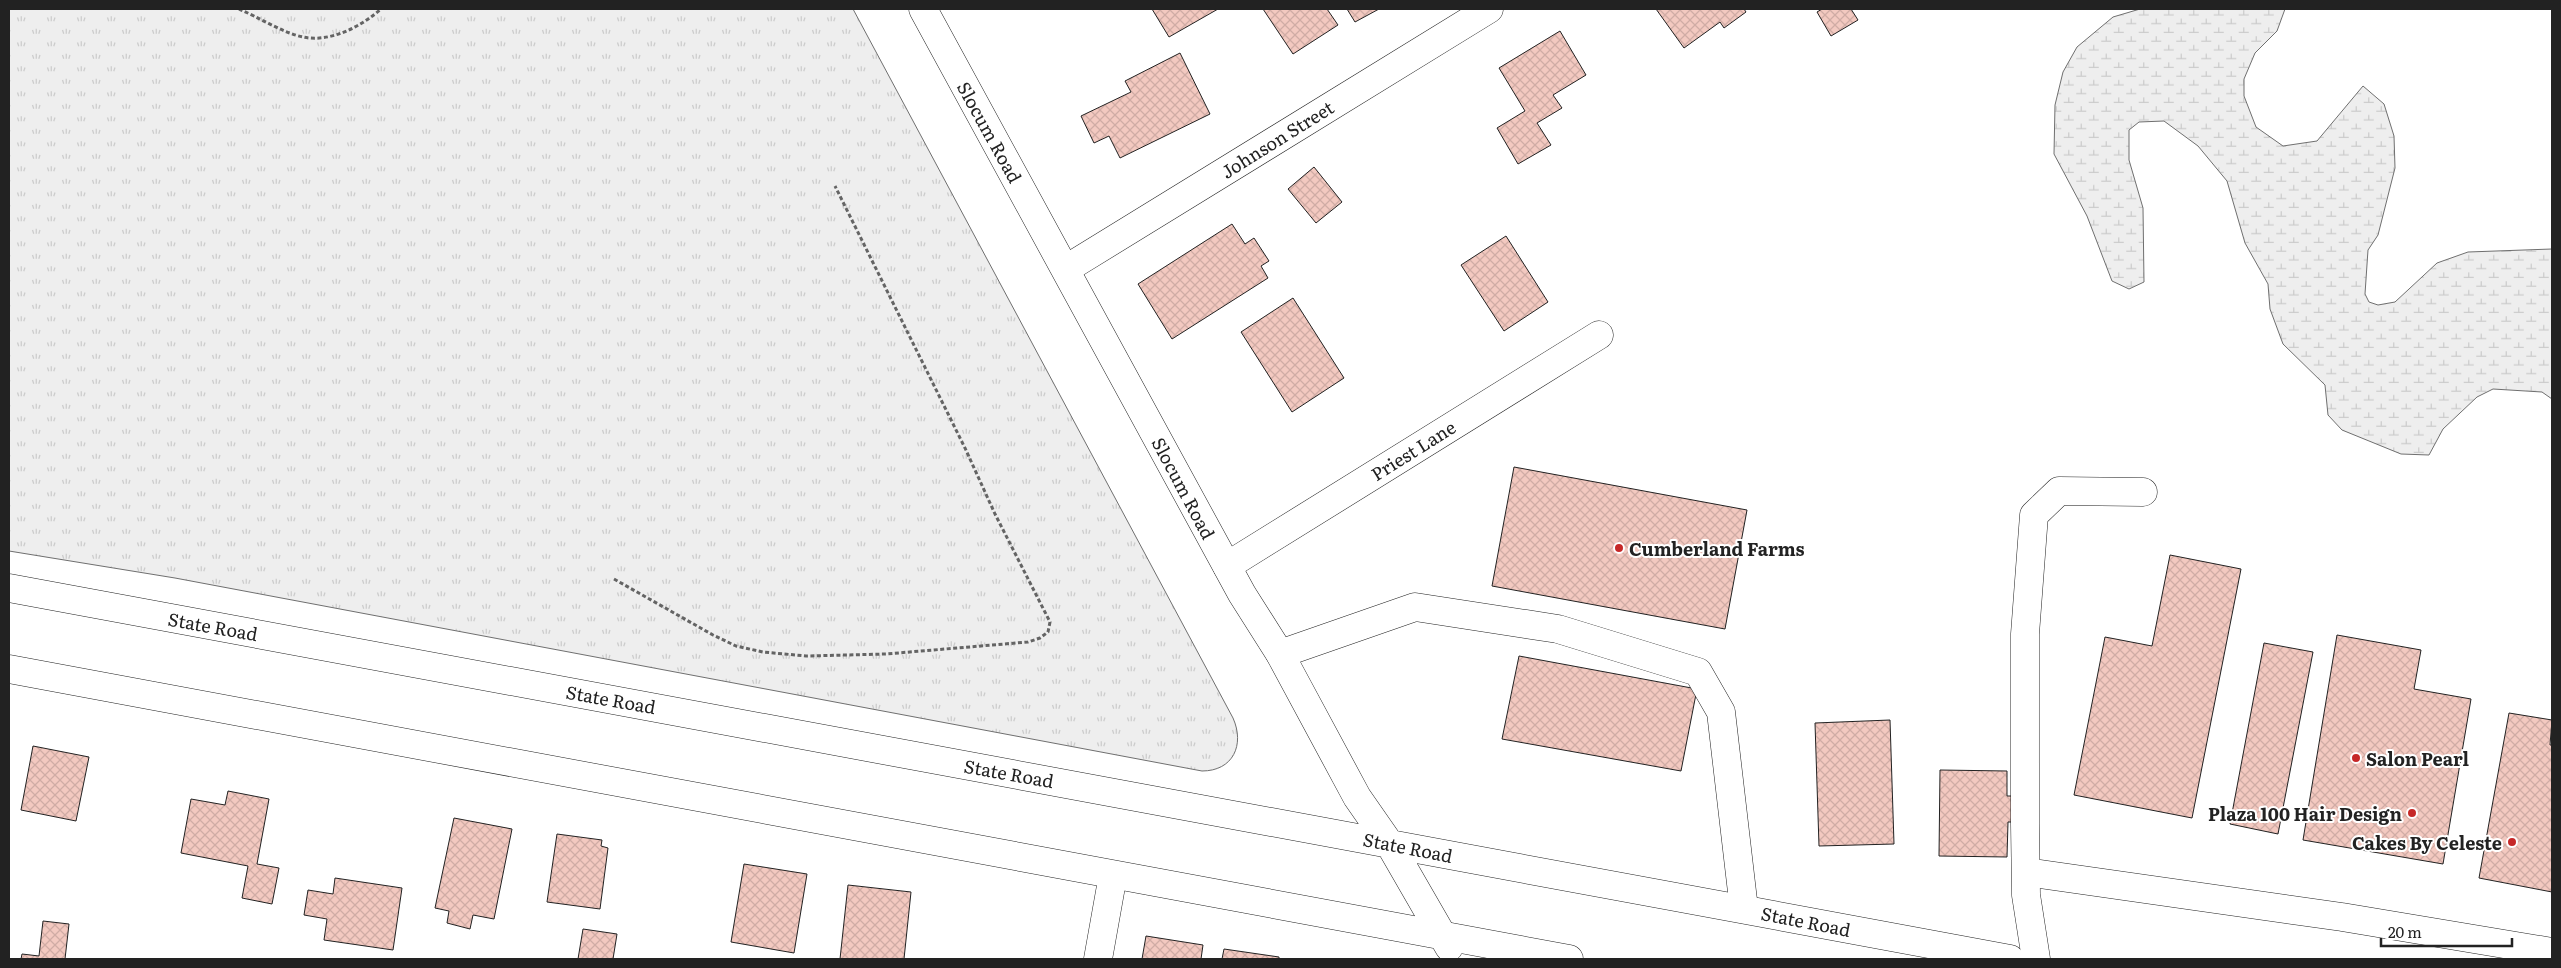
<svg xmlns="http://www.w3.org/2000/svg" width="2561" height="968" viewBox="0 0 2561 968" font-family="Literata,serif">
	<defs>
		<pattern id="grass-tufts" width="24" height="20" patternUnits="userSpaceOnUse" patternTransform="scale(1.25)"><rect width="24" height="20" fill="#eee"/><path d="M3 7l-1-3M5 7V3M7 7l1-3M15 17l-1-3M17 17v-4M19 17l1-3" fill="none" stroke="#ccc"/></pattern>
		<pattern id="wetland-marsh" width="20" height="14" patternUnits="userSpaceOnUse" patternTransform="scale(1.25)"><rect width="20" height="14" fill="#eee"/><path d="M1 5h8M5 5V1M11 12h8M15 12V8" fill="none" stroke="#ccc"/></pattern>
		<pattern id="building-cross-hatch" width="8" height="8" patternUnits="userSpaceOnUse" patternTransform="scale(1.25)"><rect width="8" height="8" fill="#f3c9c0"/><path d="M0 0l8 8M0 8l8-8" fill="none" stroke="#d0aca5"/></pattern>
	</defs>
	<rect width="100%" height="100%" fill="#fff"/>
	<path fill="url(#grass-tufts)" stroke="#6f6f6f" d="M9 9H853L1233 718C1245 745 1233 771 1202 771L175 578 9 551Z"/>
	<path fill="url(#wetland-marsh)" stroke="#6f6f6f" d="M2140 9H2285L2277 31 2255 53 2244 79V96L2256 127 2283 146 2317 141 2363 86 2384 104 2394 136 2395 168 2378 235 2368 250 2365 294 2369 302 2378 305 2395 302 2437 263 2468 252 2552 249V399L2542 392 2493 389 2477 397 2443 429 2429 455 2401 454 2342 430 2328 415 2325 385 2283 344 2270 309 2268 284 2245 243 2227 181 2198 146 2164 121 2139 122 2129 130V160L2143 208 2144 282 2129 289 2112 281 2087 216 2054 154 2055 105 2063 72 2077 47 2113 17Z"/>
	<path fill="url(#building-cross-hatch)" stroke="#222" d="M1152 9H1218L1169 37Z
		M1263 9H1327L1338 25 1293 54Z
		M1347 9H1379L1355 22Z
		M1656 9H1744L1746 12 1724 28 1720 22 1684 48Z
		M1822 9H1851L1858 20 1831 36 1817 12Z
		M1560 31 1586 75 1553 95 1562 108 1537 123 1551 145 1518 164 1497 128 1525 111 1499 68Z
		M1180 53 1210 114 1120 158 1109 136 1094 143 1081 116 1131 92 1125 81Z
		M1314 167 1342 202 1316 223 1288 189Z
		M1232 224 1245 244 1254 238 1269 261 1261 266 1268 278 1172 339 1138 284Z
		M1506 236 1548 302 1504 331 1461 265Z
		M1293 298 1344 378 1292 412 1241 332Z
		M1514 467 1747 510 1725 629 1492 586Z
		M2170 555 2241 569 2192 818 2074 795 2105 637 2152 646Z
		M2337 635 2421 650 2414 689 2471 699 2443 864 2303 840Z
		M2264 643 2313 652 2278 834 2230 824Z
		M1519 656 1697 689 1681 771 1502 739Z
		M2509 713 2552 720 2550 745H2552V892L2479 878Z
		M1890 720 1894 844 1819 846 1815 723Z
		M33 746 89 757 76 821 21 810Z
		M1940 770 2007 771V796H2016V822H2008L2007 857 1939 856Z
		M228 791 269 799 257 864 279 868 272 904 242 898 248 866 181 853 191 799 225 805Z
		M454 818 512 829 494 919 473 915 470 929 447 923 449 911 435 908Z
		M557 834 602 840 601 846 608 848 600 909 547 902Z
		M744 864 807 874 794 953 731 942Z
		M335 878 402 888 393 950 324 940 327 919 304 915 308 890 333 894Z
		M848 885 911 892 904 959H840Z
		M43 921 69 924 65 959H21L22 954 39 956Z
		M583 929 617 934 613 959H578Z
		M1146 936 1203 945 1201 959H1142Z
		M1224 949 1279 957V959H1222Z"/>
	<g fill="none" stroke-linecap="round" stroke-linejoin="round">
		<defs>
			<path id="minor" d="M1066 269 1489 9
				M1227 566 1599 335
				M1280 654 1415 607 1558 629 1698 672 1721 712 1744 909
				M2026 872 2342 917 2552 952
				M1098 959 1113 875
				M2036 959 2026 895 2025 824V634L2034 515 2059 491 2143 492"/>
			<path id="major" d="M923 9 1242 594 1280 654 1357 797 1389 843 1449 947
				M9 588 2010 959
				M9 669 1569 959"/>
		</defs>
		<use href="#minor" stroke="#222" stroke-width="29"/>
		<use href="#major" stroke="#222" stroke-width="29"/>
		<path stroke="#646464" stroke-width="3" stroke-dasharray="4 2.5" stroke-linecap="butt" d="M239 9C258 17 283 33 303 37 330 43 362 26 381 9
			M614 579 713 635 736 646 763 652 806 656 886 654 1028 642 1040 638 1048 632 1050 622 995 514 965 448 835 186"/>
		<use href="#minor" stroke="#fff" stroke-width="28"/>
		<use href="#major" stroke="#fff" stroke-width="28"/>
	</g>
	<g fill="#c62828" stroke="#fff" stroke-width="2">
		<circle cx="1619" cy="548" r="5"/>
		<circle cx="2356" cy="758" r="5"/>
		<circle cx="2412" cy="813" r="5"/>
		<circle cx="2512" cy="842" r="5"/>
	</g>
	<g text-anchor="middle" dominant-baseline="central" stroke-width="4" stroke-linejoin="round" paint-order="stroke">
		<g font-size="18" fill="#222" stroke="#fff">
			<text transform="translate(990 132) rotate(61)">Slocum Road</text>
			<text transform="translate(1277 139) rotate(-32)">Johnson Street</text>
			<text transform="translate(1413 450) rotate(-32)">Priest Lane</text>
			<text transform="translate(1184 488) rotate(62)">Slocum Road</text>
			<text transform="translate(213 626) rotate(10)">State Road</text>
			<text transform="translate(611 699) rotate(10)">State Road</text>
			<text transform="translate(1009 773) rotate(10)">State Road</text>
			<text transform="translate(1408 847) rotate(11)">State Road</text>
			<text transform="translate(1806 921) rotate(11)">State Road</text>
		</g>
		<g font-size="18" font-weight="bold" fill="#222" stroke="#fff" text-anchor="start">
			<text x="1629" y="548">Cumberland Farms</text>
			<text x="2366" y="758">Salon Pearl</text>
			<text x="2402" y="813" text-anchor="end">Plaza 100 Hair Design</text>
			<text x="2502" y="842" text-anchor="end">Cakes By Celeste</text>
		</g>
	</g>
	<rect width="2561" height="968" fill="none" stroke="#222222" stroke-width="20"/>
	<path d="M2381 938v8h131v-8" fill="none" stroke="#222222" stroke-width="2.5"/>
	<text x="2388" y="938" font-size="15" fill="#222222" stroke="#ffffff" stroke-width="4" paint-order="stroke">20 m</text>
</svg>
